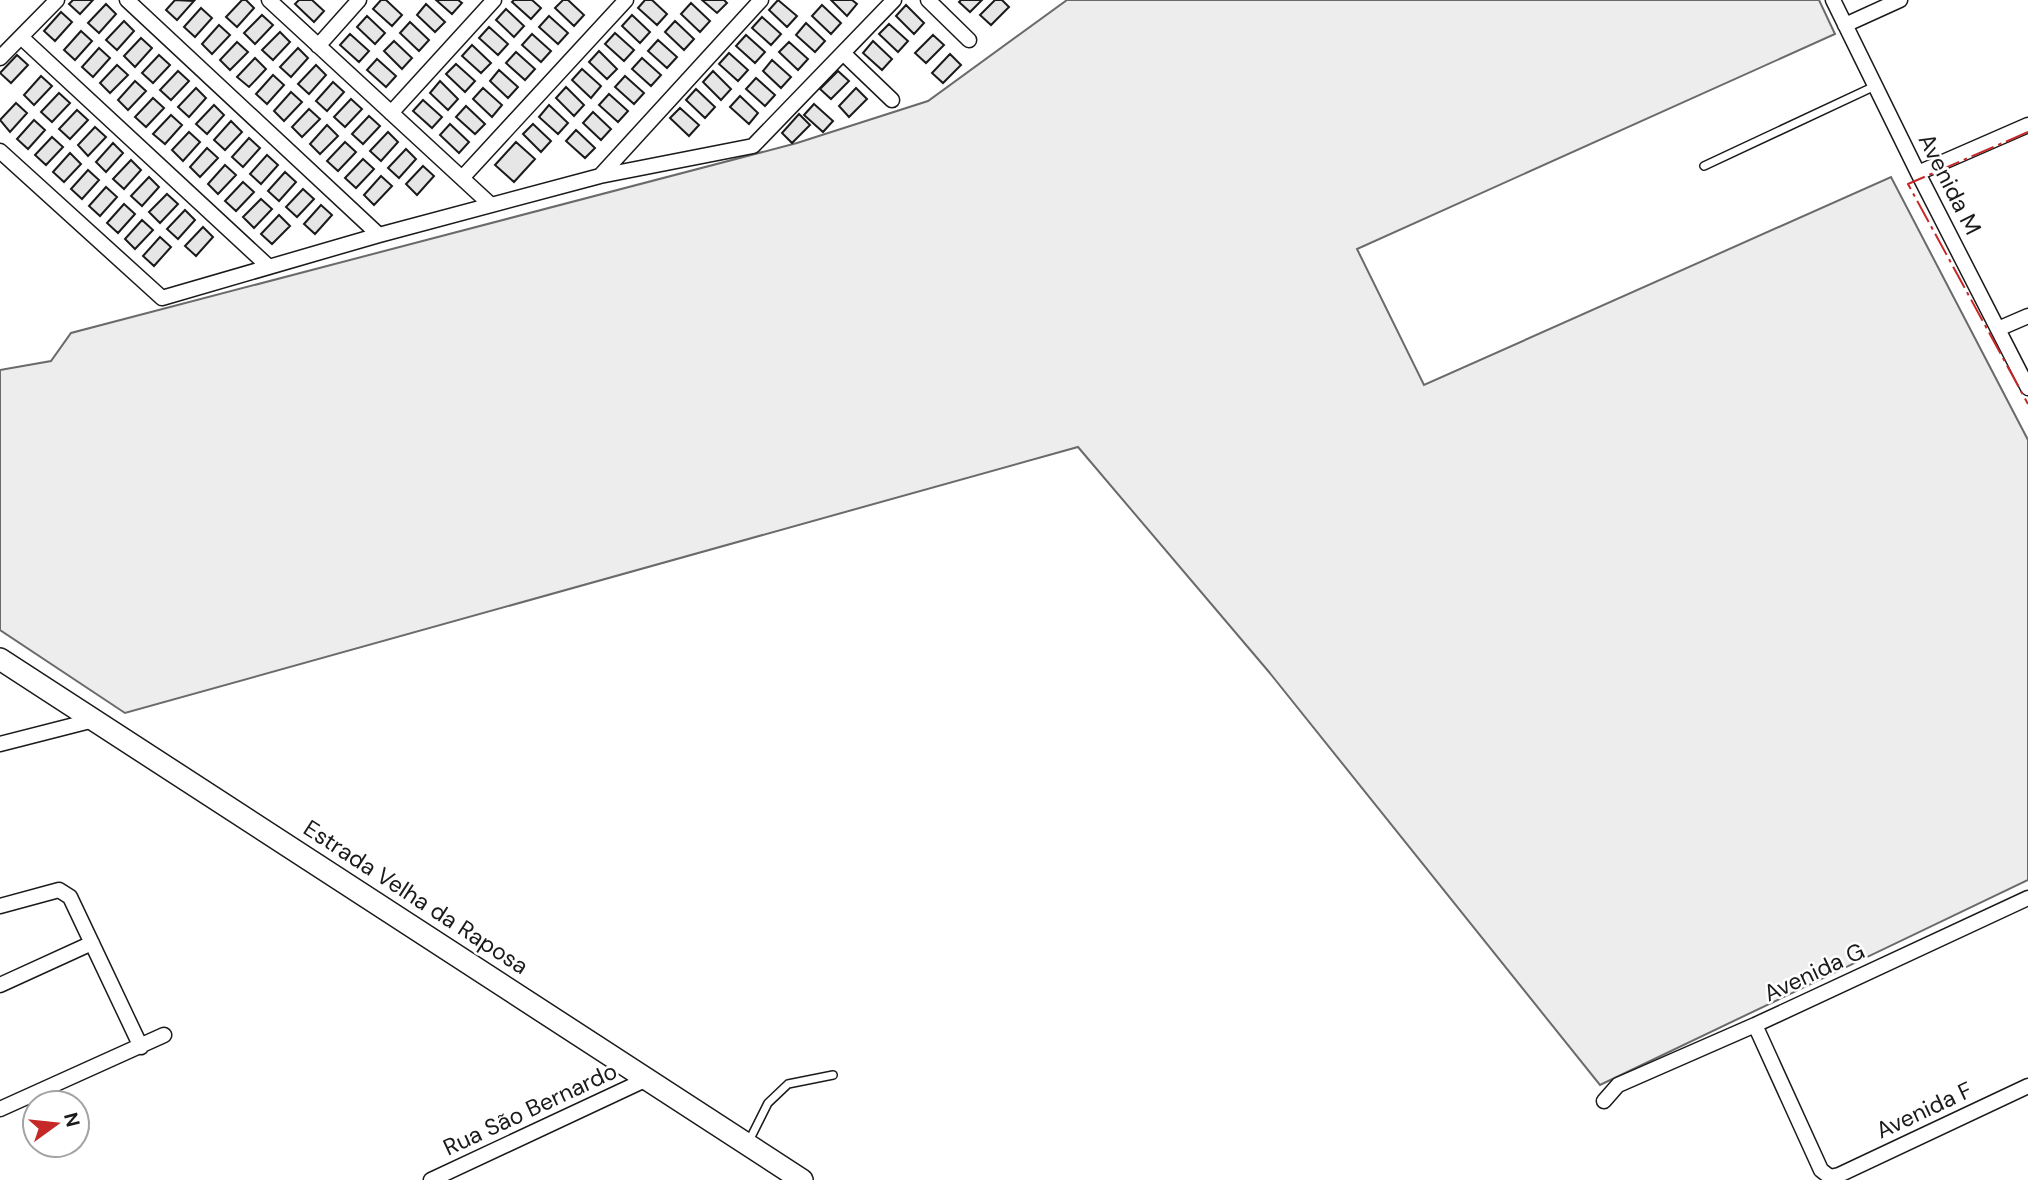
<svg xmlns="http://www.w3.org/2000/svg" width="2028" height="1180" viewBox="0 0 2028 1180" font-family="'DM Sans',sans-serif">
	<rect width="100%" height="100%" fill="#fff"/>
	<path fill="#ededed" stroke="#6a6a6a" stroke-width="2" d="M1067 0H1819L1835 34 1357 249 1424 385 1891 177 2028 440V880L1600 1085 1269 672 1078 447 125 713 0 630V370L51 361 71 333 797 143 928 101Z"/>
	<path fill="#e6e6e6" stroke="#1a1a1a" stroke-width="2" d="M73 0H93L80 14 69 4Z
		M175 0 194 1 177 20 166 10Z
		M242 0H246L254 8 237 27 226 17Z
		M299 0H312L324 11 314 22 295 4Z
		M381 0H386L402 15 392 26 373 9Z
		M436 0H458L462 3 452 14Z
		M514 0H532L541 8 531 19 512 2Z
		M563 0H568L584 15 574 26 555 8Z
		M645 0H652L667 14 657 25 638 8Z
		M702 0H724L727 3 717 13Z
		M778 0 797 16 787 27 769 10Z
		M831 0H852L857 4 847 16Z
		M961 0H982L970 12 959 2Z
		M995 0H1002L1009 7 991 25 980 15Z
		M691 3 710 21 700 32 681 14Z
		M106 4 116 14 99 33 88 23Z
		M426 4 445 22 435 32 417 15Z
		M822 5 841 23 831 34 812 16Z
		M906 5 924 23 914 34 896 16Z
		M201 8 212 18 195 37 184 27Z
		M506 9 524 26 514 37 496 20Z
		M61 12 72 22 55 41 44 31Z
		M262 15 273 25 255 44 244 33Z
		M632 15 650 32 640 43 622 26Z
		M367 16 385 33 375 44 357 27Z
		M549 16 568 33 558 44 539 27Z
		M762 17 781 34 771 45 752 28Z
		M124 21 134 31 117 50 106 40Z
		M675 21 694 39 684 50 665 32Z
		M410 22 429 40 419 51 400 33Z
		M806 23 825 41 815 52 796 35Z
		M889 24 908 41 898 52 879 34Z
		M219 25 230 35 212 54 202 44Z
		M489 27 508 44 498 55 479 38Z
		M81 31 92 41 75 60 64 50Z
		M280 32 290 42 273 60 262 50Z
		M615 33 634 50 624 61 605 44Z
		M350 34 369 51 359 62 340 45Z
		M532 34 551 51 541 62 522 45Z
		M746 35 765 52 755 63 736 46Z
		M933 35 944 45 926 63 915 53Z
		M141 38 152 48 135 67 124 56Z
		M658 40 677 57 667 68 648 51Z
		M394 41 412 58 402 69 384 51Z
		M873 41 892 59 882 70 863 53Z
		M237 42 248 52 230 70 220 60Z
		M789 42 808 59 798 70 779 52Z
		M472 45 491 63 481 73 462 56Z
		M99 48 110 58 93 77 82 67Z
		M298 48 308 58 291 77 280 67Z
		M599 51 617 69 607 79 589 62Z
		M516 52 535 69 525 80 506 63Z
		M729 53 748 70 738 81 719 64Z
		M950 54 961 65 943 83 932 73Z
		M17 55 28 65 11 83 0 73Z
		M159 55 170 65 153 83 142 73Z
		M255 58 266 69 249 87 237 77Z
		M642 58 661 75 651 86 632 69Z
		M377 59 396 76 386 87 367 70Z
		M772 60 791 77 781 88 763 71Z
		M456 64 475 81 465 92 446 74Z
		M117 65 128 75 110 93 100 83Z
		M316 65 326 75 309 94 298 84Z
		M582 69 601 86 591 98 572 80Z
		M499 70 518 87 508 98 490 81Z
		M178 71 189 81 171 100 160 90Z
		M713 71 731 89 721 100 703 82Z
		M838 71 849 81 831 99 820 89Z
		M273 75 284 85 267 104 256 94Z
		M41 76 52 86 34 105 24 95Z
		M625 76 644 93 634 104 615 87Z
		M756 78 775 95 765 106 746 89Z
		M135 81 146 91 128 110 118 100Z
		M440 81 458 99 448 110 430 93Z
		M333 82 344 92 327 111 316 101Z
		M566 87 584 105 574 116 556 98Z
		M196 88 206 98 189 117 178 107Z
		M483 88 502 105 492 117 473 99Z
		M856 88 867 99 849 117 839 106Z
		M696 89 715 107 705 118 686 100Z
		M291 92 302 102 284 121 274 111Z
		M59 93 70 103 52 122 41 112Z
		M609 94 628 111 618 122 599 105Z
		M740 96 758 113 749 124 730 107Z
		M153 98 164 108 146 127 135 117Z
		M351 99 362 109 345 127 334 117Z
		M423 100 442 117 432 128 413 111Z
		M16 103 27 113 10 132 0 120Z
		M814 104 833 121 823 132 804 115Z
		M214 105 224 115 207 134 196 124Z
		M549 105 568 123 558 134 539 117Z
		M466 106 485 124 475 134 456 117Z
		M680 108 699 125 689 136 670 118Z
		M309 109 320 119 302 137 292 127Z
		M77 110 88 120 70 139 59 129Z
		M593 112 611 129 601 140 583 123Z
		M799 114 810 125 792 143 782 133Z
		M171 115 182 125 165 144 153 134Z
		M369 116 380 126 363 144 352 134Z
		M34 120 45 130 28 149 17 139Z
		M231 121 242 132 225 150 214 140Z
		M450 124 469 142 459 153 440 135Z
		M533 124 551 141 541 152 523 134Z
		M327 125 338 136 320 154 310 144Z
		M95 127 106 137 88 156 78 145Z
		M576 130 595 148 585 158 566 141Z
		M189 132 200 142 183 161 172 150Z
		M388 132 398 142 381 161 370 151Z
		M52 137 63 147 46 165 35 155Z
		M249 138 260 148 243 167 232 157Z
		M345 142 356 152 338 171 327 161Z
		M516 142 535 159 514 182 495 165Z
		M113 143 123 153 106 172 96 162Z
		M207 148 218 158 200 177 190 167Z
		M406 149 416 159 399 178 388 168Z
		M70 153 81 164 64 182 53 172Z
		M267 155 278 165 261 184 250 174Z
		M363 159 374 169 356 188 345 178Z
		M131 160 141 170 124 189 113 179Z
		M225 165 236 175 218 194 208 184Z
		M423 166 434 176 417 195 406 184Z
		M88 170 99 180 82 199 71 189Z
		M285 172 296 182 279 201 268 191Z
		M381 176 392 186 374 205 364 195Z
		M149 177 159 187 142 206 131 196Z
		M243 182 254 192 236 211 225 201Z
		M106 187 117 197 100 216 89 206Z
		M303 189 314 199 297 217 286 207Z
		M167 194 178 204 160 223 149 212Z
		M261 199 272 209 254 228 243 217Z
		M124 204 135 214 118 233 107 223Z
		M321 205 332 215 315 234 304 224Z
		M185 210 195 220 178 239 167 229Z
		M279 215 290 226 272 244 261 234Z
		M142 220 153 230 135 249 125 239Z
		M203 227 213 237 196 256 185 246Z
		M160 237 171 247 154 266 143 256Z"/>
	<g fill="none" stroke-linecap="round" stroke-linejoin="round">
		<defs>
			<path id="lane" d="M1704 166 1875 86
				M748 1143 768 1103 788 1084 833 1075"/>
			<path id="street" d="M127 0 379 235
				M269 0 491 205
				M928 0 969 40
				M1833 0 1918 173 2028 388
				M1845 25 1900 0
				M21 37 269 267
				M318 46 359 0
				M843 53 892 100
				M0 58 57 0
				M391 113 494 0
				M0 151 162 298 379 235 600 176 753 146 894 0
				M1918 173 2028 125
				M600 176 761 0
				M462 178 626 0
				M1998 329 2028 316
				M0 744 94 720
				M0 906 59 890 70 897 141 1047
				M0 985 92 943
				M1755 1025 1821 1170 1830 1177 1839 1175 2028 1086
				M1604 1101 1618 1085 1755 1025 2028 898
				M0 1109 164 1035
				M431 1180 647 1079"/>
			<path id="secondary" d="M0 659 802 1180"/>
		</defs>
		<use href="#lane" stroke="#1a1a1a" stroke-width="10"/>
		<use href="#street" stroke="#1a1a1a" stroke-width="17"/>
		<use href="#secondary" stroke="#1a1a1a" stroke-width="24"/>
		<use href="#lane" stroke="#fff" stroke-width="7"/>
		<use href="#street" stroke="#fff" stroke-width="14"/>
		<use href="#secondary" stroke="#fff" stroke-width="21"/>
		<path stroke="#c62828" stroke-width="2" stroke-dasharray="24 5 3.5 5" stroke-linecap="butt" d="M2028 132 1908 184 2028 404"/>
	</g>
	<g text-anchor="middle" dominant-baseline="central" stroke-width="5" stroke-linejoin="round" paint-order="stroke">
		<g font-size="23" fill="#1a1a1a" stroke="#fff">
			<text transform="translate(1950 184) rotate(63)">Avenida M</text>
			<text transform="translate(416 897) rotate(33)">Estrada Velha da Raposa</text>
			<text transform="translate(1814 972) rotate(-25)">Avenida G</text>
			<text transform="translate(530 1109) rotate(-25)">Rua São Bernardo</text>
			<text transform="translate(1924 1110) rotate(-25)">Avenida F</text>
		</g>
	</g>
	<g transform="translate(56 1124) rotate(75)"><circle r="33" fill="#ffffff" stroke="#a3a3a3" stroke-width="2"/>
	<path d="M0-5L12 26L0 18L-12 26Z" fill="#c62828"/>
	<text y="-10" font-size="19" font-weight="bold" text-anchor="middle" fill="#1a1a1a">N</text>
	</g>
</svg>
